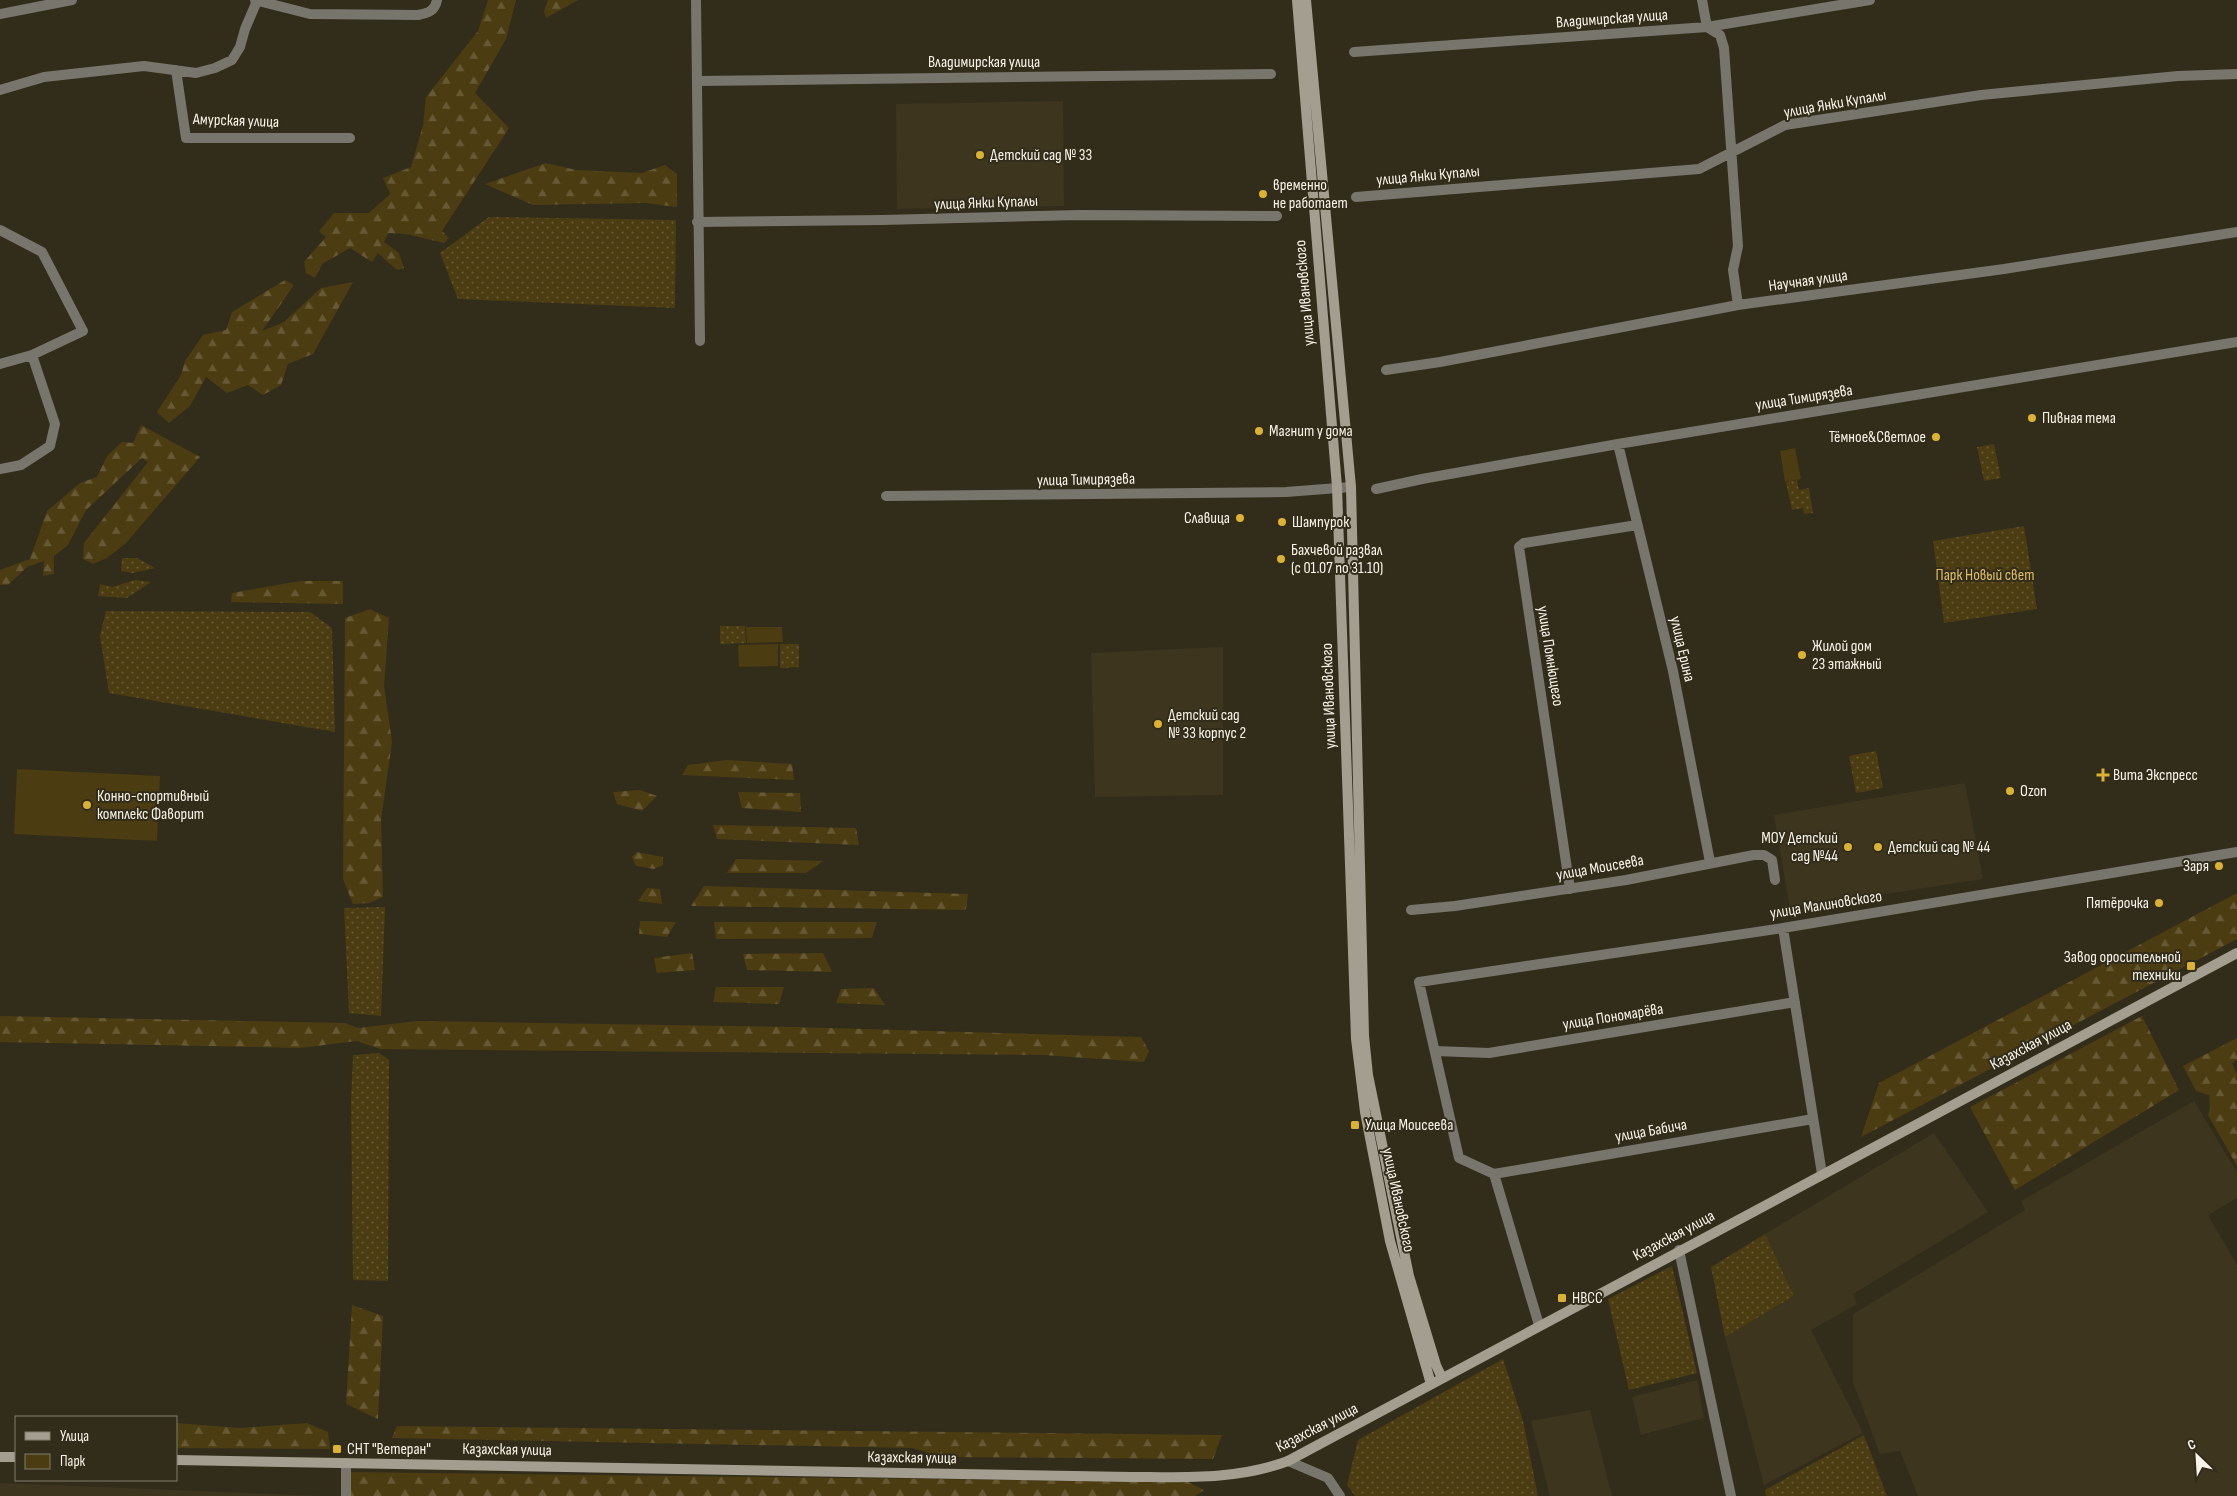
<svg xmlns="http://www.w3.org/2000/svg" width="2237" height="1496" viewBox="0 0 2237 1496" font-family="'Sofia Sans Condensed',sans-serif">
	<defs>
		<pattern id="green-dots" width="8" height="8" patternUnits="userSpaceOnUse" patternTransform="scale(1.25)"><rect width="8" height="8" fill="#4b3c11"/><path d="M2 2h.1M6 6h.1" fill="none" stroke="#665934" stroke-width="1.8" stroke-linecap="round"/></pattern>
		<pattern id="forest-firs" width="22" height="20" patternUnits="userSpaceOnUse" patternTransform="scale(1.25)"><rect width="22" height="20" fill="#4b3c11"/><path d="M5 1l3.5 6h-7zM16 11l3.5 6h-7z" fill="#665934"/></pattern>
	</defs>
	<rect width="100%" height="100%" fill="#322c1b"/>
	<path fill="#3e351e" d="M1063 101 1064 206 897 209 896 104Z
		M1223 647V795L1095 797 1091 653Z
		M1965 783 1983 879 1790 909 1774 815Z
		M2194 1101 2237 1172V1198L2208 1215 2237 1265V1496H1918L1900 1451 1880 1454 1853 1382V1314L2025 1210 2021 1201Z
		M1934 1133 1988 1212 1853 1294 1857 1304 1811 1330 1863 1433 1764 1485 1725 1337 1794 1296 1765 1234Z
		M1697 1380 1704 1418 1641 1435 1632 1397Z
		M1590 1410 1612 1496H1550L1531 1421Z
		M0 1483 324 1496H0Z"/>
	<path fill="url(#green-dots)" d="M489 217 676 220 675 308 458 299 440 253Z
		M1994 444 2001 478 1984 481 1977 447Z
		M1797 480 1799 490 1809 488 1813 513 1804 514 1803 508 1792 510 1786 482Z
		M2024 526 2037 609 1944 623 1933 541Z
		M122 558H137L155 568 133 573 121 571Z
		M135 580 151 582 127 598 98 596 100 584 112 587Z
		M106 611 310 612 332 628 335 732 109 693 100 636Z
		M720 626H745L746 643 720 644Z
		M780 644H799V667L780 668Z
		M1876 751 1883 788 1856 793 1849 756Z
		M385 907 381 1016 349 1013 344 908Z
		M379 1053 389 1060 388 1281 353 1280 351 1101 353 1055Z
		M1765 1234 1794 1296 1725 1337 1711 1267Z
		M1672 1266 1697 1373 1629 1390 1608 1299Z
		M1503 1359 1523 1421 1538 1496H1355L1347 1485 1358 1440Z
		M1864 1435 1887 1496H1766L1765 1490Z"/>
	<path fill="url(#forest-firs)" d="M488 0H516L506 39 475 93 509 128 442 231 449 238 444 243 406 234 388 233 384 242 399 253 404 268 397 270 378 253 372 262 350 248 322 264 315 278 306 273 304 262 326 237 319 231 334 213H369L390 194 383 178 411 167 423 125 426 97 478 31Z
		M548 0H578L546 18 544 11Z
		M546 163 576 170 642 173 665 165 677 174V207L645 203 533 205 485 184Z
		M285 280 294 285 262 331 284 322 321 288 353 282 313 354 288 364 281 385 263 395 248 385 227 393 206 377 190 406 169 423 157 412 181 375 185 361 203 335 226 330 232 312Z
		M141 425 200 457 126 543 107 558 93 564 83 559 84 543 148 462 142 458 86 510 68 545 54 556V574L43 576 44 561 27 567 8 585H0V570L30 559 47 511 80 483 97 477 107 456 122 442 133 443Z
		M300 581H343V604L231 602 232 593Z
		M370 609 389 618 384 686 392 742 381 820 383 897 369 903 353 904 343 879 345 618Z
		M727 760 792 764 794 780 682 775 688 765Z
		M640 790 657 796 642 811 617 804 613 792Z
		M738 792 800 793 801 812 742 808Z
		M713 825 856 828 859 845 717 839Z
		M637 852 663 857V865L654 869 636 866 632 857Z
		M736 859 823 861 806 873H727Z
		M704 886 968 894 966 910 691 906Z
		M647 888 660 889 662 904 638 901Z
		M2237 893V939L1861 1137 1879 1083Z
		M640 921 676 922 667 937 639 934Z
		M714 922H877L872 938 716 939Z
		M692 953 695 970 657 973 654 958Z
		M823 953 832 972 747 970 743 954Z
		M716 987H784L779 1004 713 1002Z
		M874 988 885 1005 836 1003 841 989Z
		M0 1016 345 1023 358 1028 417 1021 795 1027 1141 1037 1149 1051 1144 1062 1043 1055 380 1049 357 1041 300 1048 0 1042Z
		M2142 1016 2179 1090 2015 1190 1970 1107Z
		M2237 1038V1060L2232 1063 2237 1074V1166L2208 1115 2210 1108 2209 1095 2196 1091 2183 1066Z
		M352 1305 383 1316 378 1419 346 1404Z
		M176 1423 240 1428 307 1423 328 1432 330 1449 176 1448Z
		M397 1426 1222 1435 1213 1459 943 1457 912 1448 392 1438Z
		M344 1472 1188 1482 1204 1490 1195 1496H345Z"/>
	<path fill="#4b3c11" d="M1795 448 1801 479 1785 482 1780 451Z
		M746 627H782L783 642 747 643Z
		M778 644V666L739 667 738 645Z
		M17 769 160 776 157 841 14 834Z"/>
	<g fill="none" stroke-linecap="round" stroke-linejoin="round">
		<path stroke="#78756c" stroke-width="10" d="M255 0 310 14 418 15C428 13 435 11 437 0
			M696 0 700 341
			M1702 0 1707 27 1720 35 1724 48 1738 246 1733 270 1738 305
			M0 14 72 0
			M1354 52 1707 27 1870 0
			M176 70 186 138H350
			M697 81 1271 74
			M0 90 44 77 144 66 196 73 215 68 232 60 240 47 245 29 257 1
			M1356 197 1699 169 1785 125 1981 95 2178 76 2237 74
			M697 222 882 220 1080 215 1277 216
			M0 230 42 252 83 331 32 355 0 364
			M1386 370 1440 362 1738 305 2004 269 2237 232
			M1618 444 1673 671 1710 862
			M0 469 21 465 50 446 55 424 32 355
			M1376 489 1422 479 1618 444 2237 342
			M886 496 1286 492 1351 487
			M1570 889 1519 547 1524 543 1637 525
			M1411 910 1455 906 1626 880 1754 855H1764L1772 860 1775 880
			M1783 928 1822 1174
			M1435 1051 1489 1053 1795 1002
			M1494 1174 1813 1119
			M1679 1250 1731 1496
			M1539 1325 1494 1174 1459 1158 1419 982 1783 928 2237 852
			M1288 1461 1328 1478 1340 1496
			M346 1496V1463"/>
		<path stroke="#a39e90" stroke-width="10" d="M1297 0 1337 487 1356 1039 1365 1112 1390 1241 1431 1384
			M1306 0 1351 487 1364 1036 1368 1075 1409 1276 1436 1365 1442 1378
			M0 1457H16
			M176 1460 1130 1477C1184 1477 1237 1480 1288 1461L2237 953"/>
	</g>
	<g fill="#dcb233" stroke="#322c1b" stroke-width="2">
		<circle cx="980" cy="155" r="5"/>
		<circle cx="1263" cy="194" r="5"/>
		<circle cx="2032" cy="418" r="5"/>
		<circle cx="1259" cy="431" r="5"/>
		<circle cx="1936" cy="437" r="5"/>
		<circle cx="1240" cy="518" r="5"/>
		<circle cx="1282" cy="522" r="5"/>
		<circle cx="1281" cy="559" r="5"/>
		<circle cx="1802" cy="655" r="5"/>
		<circle cx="1158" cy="724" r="5"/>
		<path d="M2100.5 767.5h5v5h5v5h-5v5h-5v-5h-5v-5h5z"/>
		<circle cx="2010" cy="791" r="5"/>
		<circle cx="87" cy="805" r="5"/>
		<circle cx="1848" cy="847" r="5"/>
		<circle cx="1878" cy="847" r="5"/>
		<circle cx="2219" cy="866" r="5"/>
		<circle cx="2159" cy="903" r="5"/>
		<rect x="2186" y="961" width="10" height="10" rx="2.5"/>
		<rect x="1350" y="1120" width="10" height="10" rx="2.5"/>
		<rect x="1557" y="1293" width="10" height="10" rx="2.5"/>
		<rect x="332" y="1444" width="10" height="10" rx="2.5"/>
	</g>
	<g text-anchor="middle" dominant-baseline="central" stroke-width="4" stroke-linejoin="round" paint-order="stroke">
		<g font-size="16" fill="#f8f4e9" stroke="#322c1b">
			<text transform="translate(1612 19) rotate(-4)">Владимирская улица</text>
			<text x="984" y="62">Владимирская улица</text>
			<text transform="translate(1835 104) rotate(-10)">улица Янки Купалы</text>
			<text transform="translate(236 121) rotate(2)">Амурская улица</text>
			<text transform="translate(1428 176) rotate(-5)">улица Янки Купалы</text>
			<text transform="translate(986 203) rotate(-2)">улица Янки Купалы</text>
			<text transform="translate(1808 281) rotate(-8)">Научная улица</text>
			<text transform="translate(1305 293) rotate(-95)">улица Ивановского</text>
			<text transform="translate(1804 398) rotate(-9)">улица Тимирязева</text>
			<text transform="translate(1086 480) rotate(-1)">улица Тимирязева</text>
			<text transform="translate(1682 649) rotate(77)">улица Ерина</text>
			<text transform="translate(1550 656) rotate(81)">улица Помнющего</text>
			<text transform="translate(1329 696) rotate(-92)">улица Ивановского</text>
			<text transform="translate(1600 868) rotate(-10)">улица Моисеева</text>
			<text transform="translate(1826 905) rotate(-9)">улица Малиновского</text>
			<text transform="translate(1613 1017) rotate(-9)">улица Пономарёва</text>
			<text transform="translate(2031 1045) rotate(-28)">Казахская улица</text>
			<text transform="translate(1651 1131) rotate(-10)">улица Бабича</text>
			<text transform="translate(1398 1200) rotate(78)">улица Ивановского</text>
			<text transform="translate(1674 1236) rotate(-28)">Казахская улица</text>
			<text transform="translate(1317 1428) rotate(-27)">Казахская улица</text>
			<text transform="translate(507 1450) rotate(1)">Казахская улица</text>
			<text transform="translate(912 1458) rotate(1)">Казахская улица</text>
		</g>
		<g font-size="16" fill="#f8f4e9" stroke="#322c1b" text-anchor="start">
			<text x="990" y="155">Детский сад № 33</text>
			<text x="1273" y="185">временно<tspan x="1273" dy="18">не работает</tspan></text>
			<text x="2042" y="418">Пивная тема</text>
			<text x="1269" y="431">Магнит у дома</text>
			<text x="1926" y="437" text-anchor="end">Тёмное&amp;Светлое</text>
			<text x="1230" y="518" text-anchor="end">Славица</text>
			<text x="1292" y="522">Шампурок</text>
			<text x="1291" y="550">Бахчевой развал<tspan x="1291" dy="18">(с 01.07 по 31.10)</tspan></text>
			<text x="1812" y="646">Жилой дом<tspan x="1812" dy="18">23 этажный</tspan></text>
			<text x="1168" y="715">Детский сад<tspan x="1168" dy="18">№ 33 корпус 2</tspan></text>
			<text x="2113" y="775">Вита Экспресс</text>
			<text x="2020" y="791">Ozon</text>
			<text x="97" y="796">Конно-спортивный<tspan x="97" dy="18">комплекс Фаворит</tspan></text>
			<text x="1838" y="838" text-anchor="end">МОУ Детский<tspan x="1838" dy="18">сад №44</tspan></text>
			<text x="1888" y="847">Детский сад № 44</text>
			<text x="2209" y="866" text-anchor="end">Заря</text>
			<text x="2149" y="903" text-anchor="end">Пятёрочка</text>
			<text x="2181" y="957" text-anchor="end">Завод оросительной<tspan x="2181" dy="18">техники</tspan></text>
			<text x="1365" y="1125">Улица Моисеева</text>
			<text x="1572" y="1298">НВСС</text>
			<text x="347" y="1449">СНТ "Ветеран"</text>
		</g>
		<g font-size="16" fill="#dfbe64" stroke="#322c1b">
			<text x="1985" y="575">Парк Новый свет</text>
		</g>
	</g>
	<rect x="15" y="1416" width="162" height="65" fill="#322c1b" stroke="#817c6d"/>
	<rect x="25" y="1432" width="25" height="8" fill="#a39e90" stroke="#817c6d"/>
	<text x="60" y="1441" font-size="15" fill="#f8f4e9">Улица</text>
	<rect x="25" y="1454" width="25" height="15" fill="#4b3c11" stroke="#817c6d"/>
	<text x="60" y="1466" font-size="15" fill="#f8f4e9">Парк</text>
	<g transform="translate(2197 1456) rotate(335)" stroke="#322c1b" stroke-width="4" paint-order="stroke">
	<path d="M0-4L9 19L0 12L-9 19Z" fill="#f8f4e9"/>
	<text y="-8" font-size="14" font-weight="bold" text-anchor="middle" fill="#f8f4e9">С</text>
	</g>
</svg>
